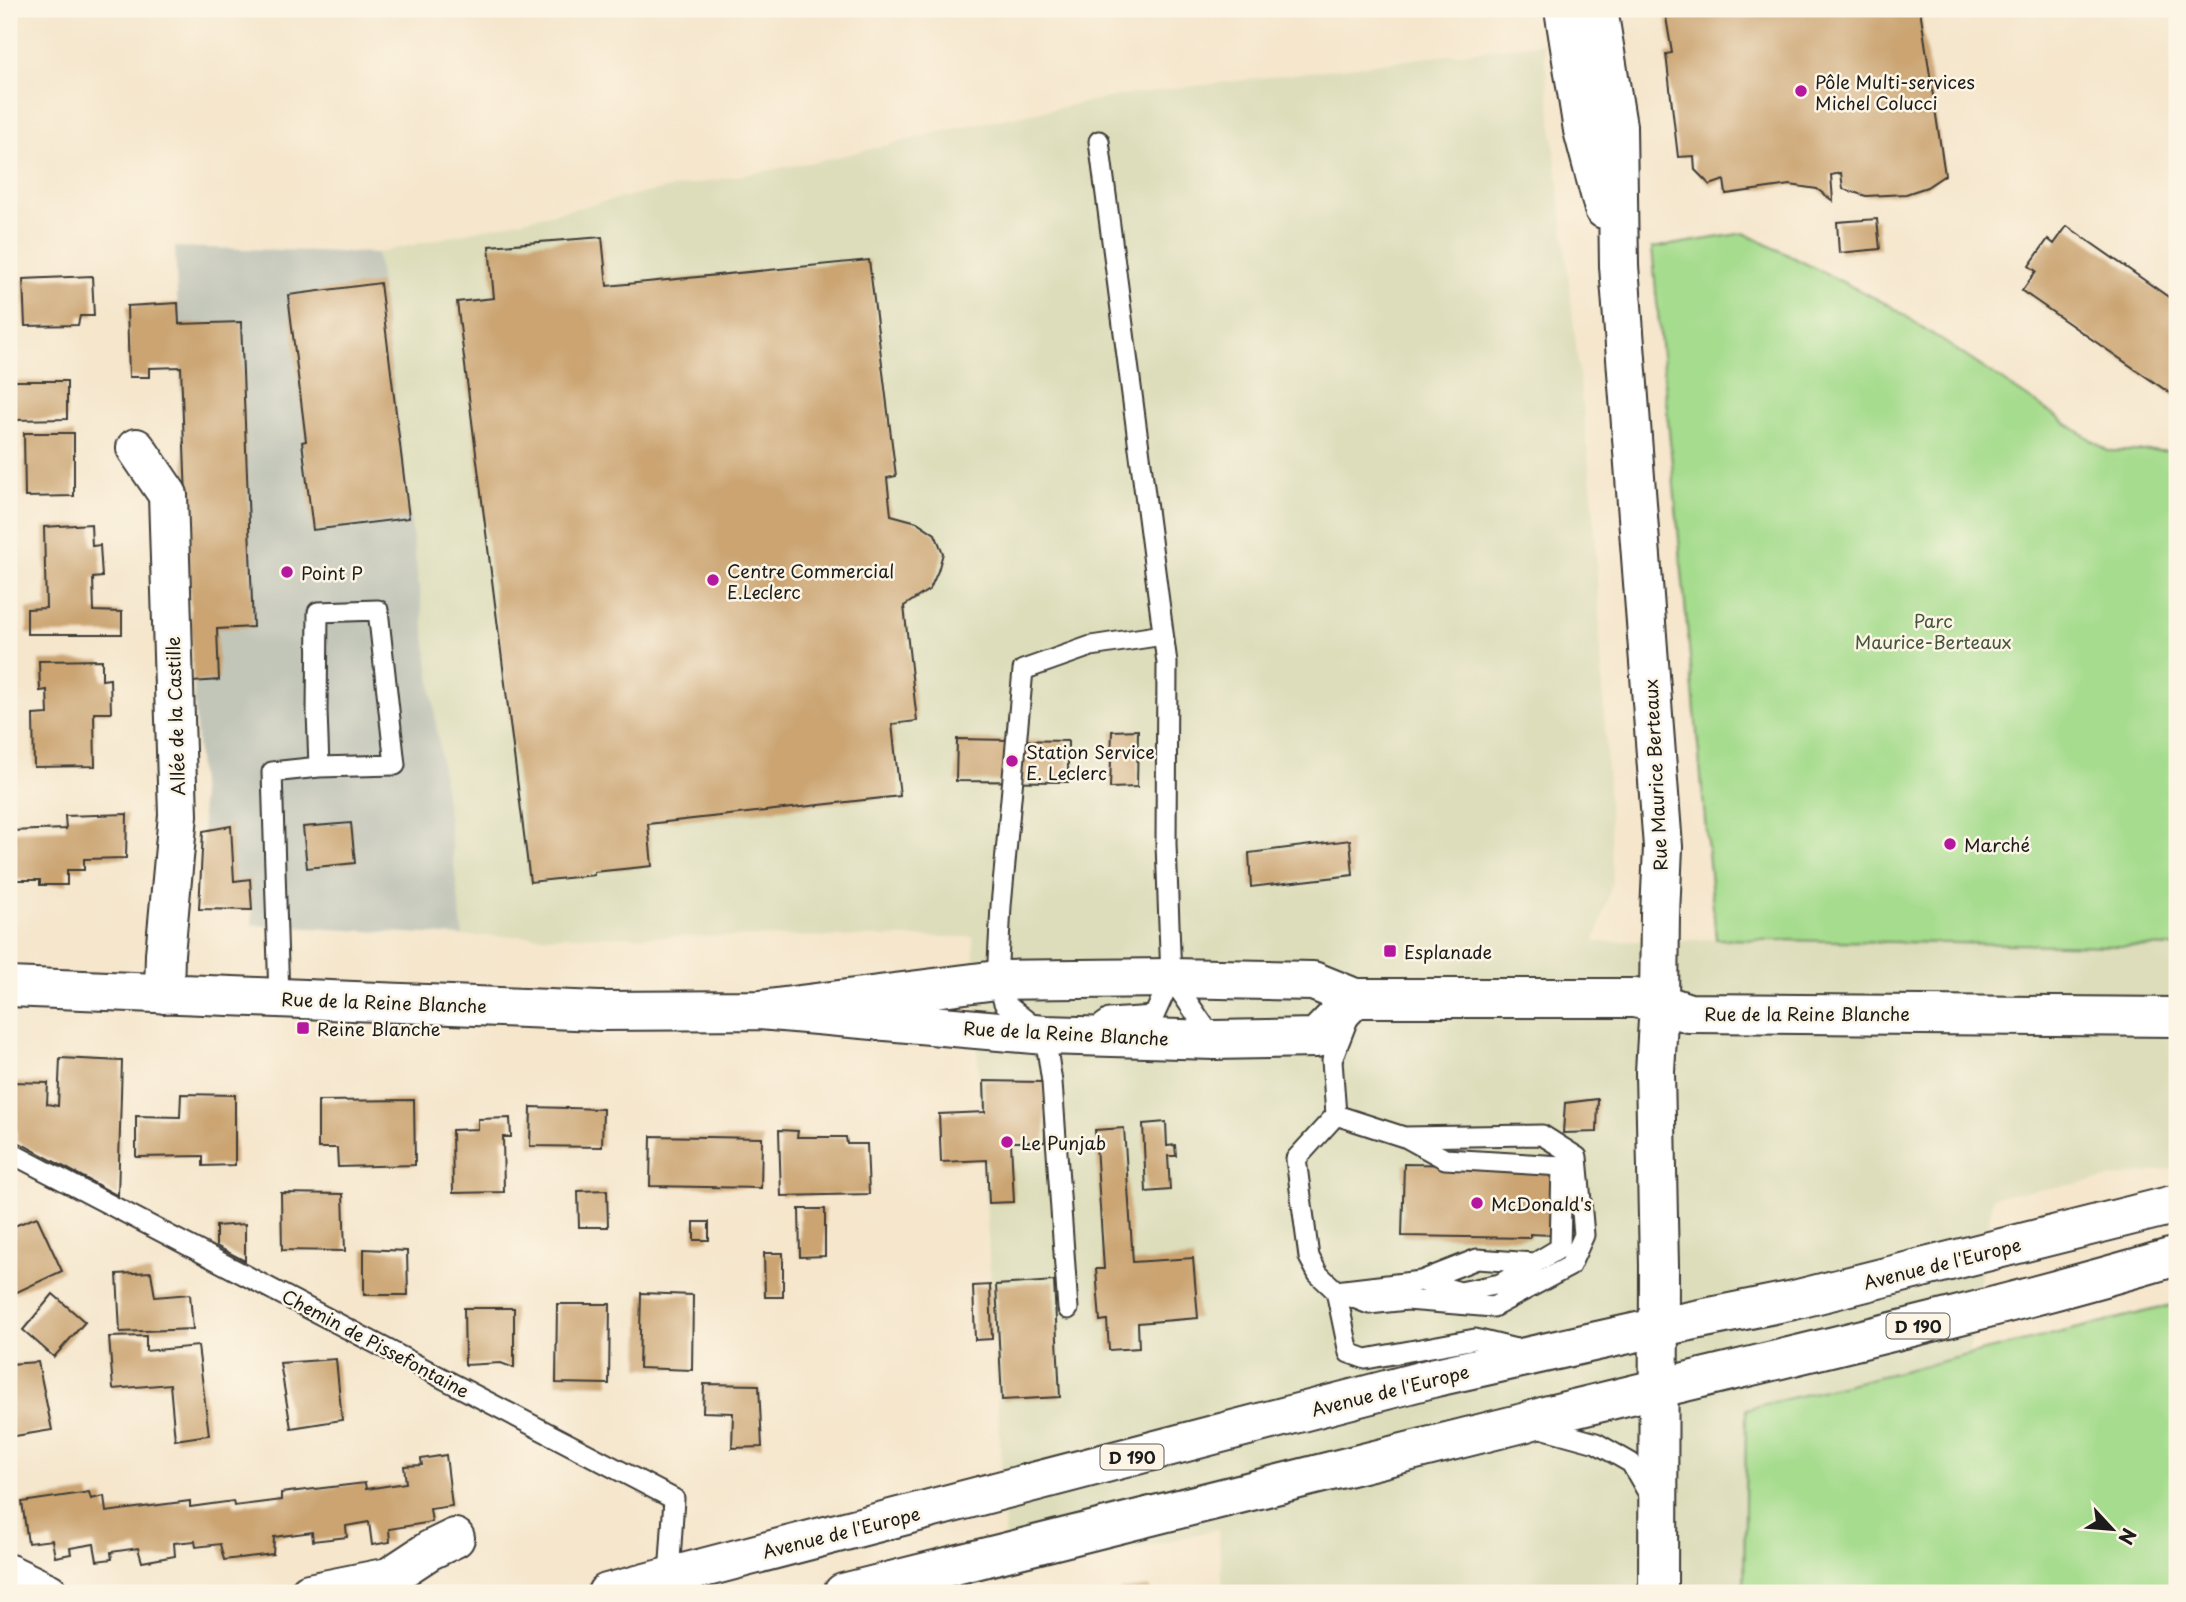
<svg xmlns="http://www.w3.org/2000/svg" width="2186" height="1602" viewBox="0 0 2186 1602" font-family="'Playpen Sans',sans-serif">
	<rect width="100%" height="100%" fill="#fcf5e5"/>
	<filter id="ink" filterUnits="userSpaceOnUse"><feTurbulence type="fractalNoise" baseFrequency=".0143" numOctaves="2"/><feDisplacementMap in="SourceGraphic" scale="14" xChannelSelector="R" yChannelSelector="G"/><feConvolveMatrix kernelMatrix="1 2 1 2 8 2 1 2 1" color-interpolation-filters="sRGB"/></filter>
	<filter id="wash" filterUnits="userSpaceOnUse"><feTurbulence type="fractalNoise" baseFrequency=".00686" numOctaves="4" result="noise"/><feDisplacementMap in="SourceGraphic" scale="28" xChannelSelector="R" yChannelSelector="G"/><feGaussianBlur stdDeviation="1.57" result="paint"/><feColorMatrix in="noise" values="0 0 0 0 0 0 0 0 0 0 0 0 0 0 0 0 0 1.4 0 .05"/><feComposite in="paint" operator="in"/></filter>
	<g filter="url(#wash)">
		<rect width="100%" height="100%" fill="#f5e6cc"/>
		<path fill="#ddb" d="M1543 43 1593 501 1613 880 1595 942 1716 939 2177 947V1168L1993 1197 1969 1354 1746 1409 1744 1593H1223L1218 1529 1008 1579 978 1066 973 937 463 936 377 253 634 195 829 159 966 126 1123 95Z"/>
		<path fill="#c2c6b9" d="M175 247 377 253 463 936 252 925V910L234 881 231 826 203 831 193 682Z"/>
		<path fill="#a5dc8d" stroke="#607c54" stroke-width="2" d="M1744 233 1889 305 2108 451H2177V947L1716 939 1652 248Z
			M2177 1304V1593H1744L1746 1409Z"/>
		<g id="blocks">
			<path fill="#cba472" d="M1649 9H1920L1945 175 1927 187 1906 194 1866 196 1843 189 1841 173 1831 175 1833 201 1817 189 1790 185 1726 194 1724 180 1710 185 1695 170 1694 156 1678 157 1666 54 1672 53 1665 11 1649 14Z
				M1877 219 1880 249 1839 253 1837 222Z
				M2067 226 2177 303V398L2022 291 2036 271 2029 266 2048 239 2054 244Z
				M602 237 607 286 869 260 896 476 887 478 891 515 917 522 935 534 943 553 938 571 930 589 904 606 917 721 892 724 900 796 648 824 652 866 594 872V875L530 882 457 302 494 298 489 246Z
				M92 276 94 316H80L78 325 25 326 23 279Z
				M380 283 409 518 313 530 302 442 306 441 288 295Z
				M178 303 179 324 241 322 253 627 217 629 219 680 193 682 181 367 149 368V377H129L127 306Z
				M13 381H67V419L13 420Z
				M24 433H74V496L25 497Z
				M91 524 92 546 100 545 102 577 93 578 94 611 122 612V634H27V609L46 608 44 527Z
				M102 660V680L110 679 111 713H94L95 766 34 767 33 715 48 714 47 690 40 691 39 661Z
				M1138 730 1137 787 1110 788 1112 731Z
				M957 739 1068 741V782L956 781Z
				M127 814 126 858 84 859V870H67V885H40V880H11L9 831 66 829 65 816Z
				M351 823 355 863 307 868 303 827Z
				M231 826 234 881 250 879 252 910 199 909 203 831Z
				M1350 840 1353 875 1251 887 1249 853Z
				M60 1058 122 1061 118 1196 16 1141 17 1130H10L13 1082 48 1083 47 1104 58 1106Z
				M984 1081 1044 1082 1045 1142H1011L1014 1202 989 1203 987 1160 941 1162 939 1114 985 1112Z
				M181 1094 235 1095V1165L203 1166V1156L136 1157V1116L180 1117Z
				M1598 1099 1597 1132 1563 1133 1565 1103Z
				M414 1100 415 1165 338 1167 337 1148H318V1101Z
				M531 1107 603 1109 602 1147 530 1146Z
				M510 1118 511 1137H503L504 1192 453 1193 452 1130 478 1129V1119Z
				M1166 1122 1167 1146 1175 1145 1176 1156H1168L1170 1190 1146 1192 1143 1124Z
				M1124 1128 1133 1262 1193 1258 1198 1318 1138 1323 1139 1348 1109 1350 1107 1320 1100 1321 1096 1269H1104L1095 1130Z
				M779 1130 798 1131 797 1137H846L847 1144H867L869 1194 781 1196Z
				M651 1136 762 1138 761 1188 650 1186Z
				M1404 1164 1532 1166 1552 1171 1551 1235 1530 1234V1238L1402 1236Z
				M607 1190 608 1227H579L578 1191Z
				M281 1193 343 1194 345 1251 282 1250Z
				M799 1209H825V1256L800 1257Z
				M37 1217 62 1271 15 1293 9 1278V1228Z
				M694 1222H709V1240H694Z
				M245 1224V1261L216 1246V1226Z
				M364 1249 407 1251 408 1295H364Z
				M764 1253H783V1297H765Z
				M151 1272 155 1297 190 1294 193 1329 120 1332 117 1274Z
				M1054 1281 1060 1397 1002 1400 996 1285Z
				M990 1285 992 1339 975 1340 973 1286Z
				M641 1293 693 1295 692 1370 639 1368Z
				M53 1294 85 1322 54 1357 23 1330Z
				M557 1304H610L609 1384 556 1383Z
				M464 1308H514V1368L501 1363 465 1365Z
				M146 1336V1351L198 1346 209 1435 175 1440 170 1384 113 1389 109 1337Z
				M336 1359 342 1420 291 1428 280 1363Z
				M38 1362 52 1430 9 1437V1364Z
				M704 1384 759 1385 762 1447 732 1448 733 1413 703 1412Z
				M446 1455 452 1506 430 1509 432 1522 389 1529 390 1542 372 1545 369 1522 346 1526 347 1537 313 1541 312 1532 274 1537 273 1554 224 1560 220 1544 196 1547 195 1541 174 1543 175 1556 142 1562 138 1548 111 1552 112 1559 97 1561 94 1544 70 1548 71 1554 55 1557 52 1540 28 1543 22 1502 89 1492 91 1499 104 1496 106 1512 190 1501V1507L233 1501 234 1506 281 1500V1493L365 1483 366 1489 406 1483 404 1466 422 1465 421 1459Z
				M1150 1587 1151 1593H1121V1590Z"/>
		</g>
	</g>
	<g filter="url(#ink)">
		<use href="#blocks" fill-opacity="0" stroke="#3d3a36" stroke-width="2"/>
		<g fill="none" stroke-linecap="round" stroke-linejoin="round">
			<defs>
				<path id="service" d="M1099 141 1167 663 1166 844 1171 978 1154 1016 1109 1019 1102 1024
					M1171 978 1214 1040
					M279 998 272 772 319 767 395 765 378 610 318 612 317 711 319 767
					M1336 1115 1404 1137 1542 1135 1577 1157 1584 1235 1570 1266 1493 1307 1407 1300 1369 1304 1336 1291 1318 1274 1309 1257 1296 1159 1336 1115 1332 1060 1348 1019
					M1405 1137 1445 1159 1562 1166 1560 1248 1500 1284 1460 1292 1421 1281 1336 1291 1349 1353 1366 1359 1475 1339 1520 1350
					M9 1152 674 1499 669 1576
					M1421 1281 1477 1259 1534 1263
					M1068 1309 1052 1082 1045 1035 1004 1003 997 980 1001 906 1023 670 1091 646 1163 635
					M1534 1426 1596 1443 1631 1463 1651 1498"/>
				<path id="minor" d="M1564 9 1583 130 1604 209
					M1598 9 1617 126 1619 266 1663 847 1660 914 1659 1003 1655 1072 1659 1266 1658 1593
					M136 448 168 495 178 815 165 954 164 994
					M9 987 599 1011 760 1010 1045 1035 1214 1040 1316 1038 1355 998
					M760 1010 997 980 1171 978 1313 981 1355 998H1634L1659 1003 1689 1013 2177 1017
					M9 1574 49 1593
					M309 1593 389 1577 430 1550 455 1538"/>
				<path id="primary" d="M607 1593 1436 1377 1651 1329 1794 1300 2177 1204
					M843 1593 1523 1423 1549 1415C1759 1363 1970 1317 2177 1256"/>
			</defs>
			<use href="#service" stroke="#3d3a36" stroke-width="23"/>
			<use href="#minor" stroke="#3d3a36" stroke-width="42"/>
			<use href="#primary" stroke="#3d3a36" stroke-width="42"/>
			<use href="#service" stroke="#fff" stroke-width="19"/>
			<use href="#minor" stroke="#fff" stroke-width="38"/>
			<use href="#primary" stroke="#fff" stroke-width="38"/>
		</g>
	</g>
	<g fill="#b5179e" stroke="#fcf5e5" stroke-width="2.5">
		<circle cx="1801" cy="91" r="7"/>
		<circle cx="287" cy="572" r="7"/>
		<circle cx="713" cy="580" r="7"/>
		<circle cx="1012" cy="761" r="7"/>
		<circle cx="1950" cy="844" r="7"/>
		<rect x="1383" y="944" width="14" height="14" rx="3.5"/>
		<rect x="296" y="1021" width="14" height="14" rx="3.5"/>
		<circle cx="1007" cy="1142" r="7"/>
		<circle cx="1477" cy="1203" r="7"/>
	</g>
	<g text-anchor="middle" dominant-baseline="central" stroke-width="5" stroke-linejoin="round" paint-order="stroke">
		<g fill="#fcf5e5" stroke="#5f5d58" stroke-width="2">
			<rect x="1886.5" y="1313.5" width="63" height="25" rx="5"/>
			<rect x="1100.5" y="1444.5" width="63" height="25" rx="5"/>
		</g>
		<g font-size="16" font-weight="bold" fill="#1c1c1c">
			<text x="1918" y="1326">D 190</text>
			<text x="1132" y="1457">D 190</text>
		</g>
		<g font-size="18" fill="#1c1c1c" stroke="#fcf5e5" text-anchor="start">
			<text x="1815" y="81">Pôle Multi-services<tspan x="1815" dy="21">Michel Colucci</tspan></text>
			<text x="727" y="570">Centre Commercial<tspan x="727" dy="21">E.Leclerc</tspan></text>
			<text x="301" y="572">Point P</text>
			<text x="1026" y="751">Station Service<tspan x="1026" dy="21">E. Leclerc</tspan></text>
			<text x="1964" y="844">Marché</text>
			<text x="1404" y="951">Esplanade</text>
			<text x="317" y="1028">Reine Blanche</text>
			<text x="1021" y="1142">Le Punjab</text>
			<text x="1491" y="1203">McDonald's</text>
		</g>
		<g font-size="18" fill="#45563e" stroke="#fcf5e5">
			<text x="1933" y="620">Parc<tspan x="1933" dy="21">Maurice-Berteaux</tspan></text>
		</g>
		<g font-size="18" fill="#1c1c1c" stroke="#fcf5e5">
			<text transform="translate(175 716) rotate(-92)">Allée de la Castille</text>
			<text transform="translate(1655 775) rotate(-93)">Rue Maurice Berteaux</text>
			<text transform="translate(384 1002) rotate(2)">Rue de la Reine Blanche</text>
			<text x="1807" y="1013">Rue de la Reine Blanche</text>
			<text transform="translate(1066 1033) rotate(3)">Rue de la Reine Blanche</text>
			<text transform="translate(1942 1263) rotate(-14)">Avenue de l'Europe</text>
			<text transform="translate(376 1343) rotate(28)">Chemin de Pissefontaine</text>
			<text transform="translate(1390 1390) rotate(-14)">Avenue de l'Europe</text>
			<text transform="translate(841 1532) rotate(-14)">Avenue de l'Europe</text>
		</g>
	</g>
	<rect width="2186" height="1602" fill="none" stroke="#fcf5e5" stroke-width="35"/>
	<g transform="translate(2112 1529) rotate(116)" stroke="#fcf5e5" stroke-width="5" paint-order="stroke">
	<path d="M0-5L12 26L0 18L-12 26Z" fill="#1c1c1c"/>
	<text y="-10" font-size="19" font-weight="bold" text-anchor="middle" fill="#1c1c1c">N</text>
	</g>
</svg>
